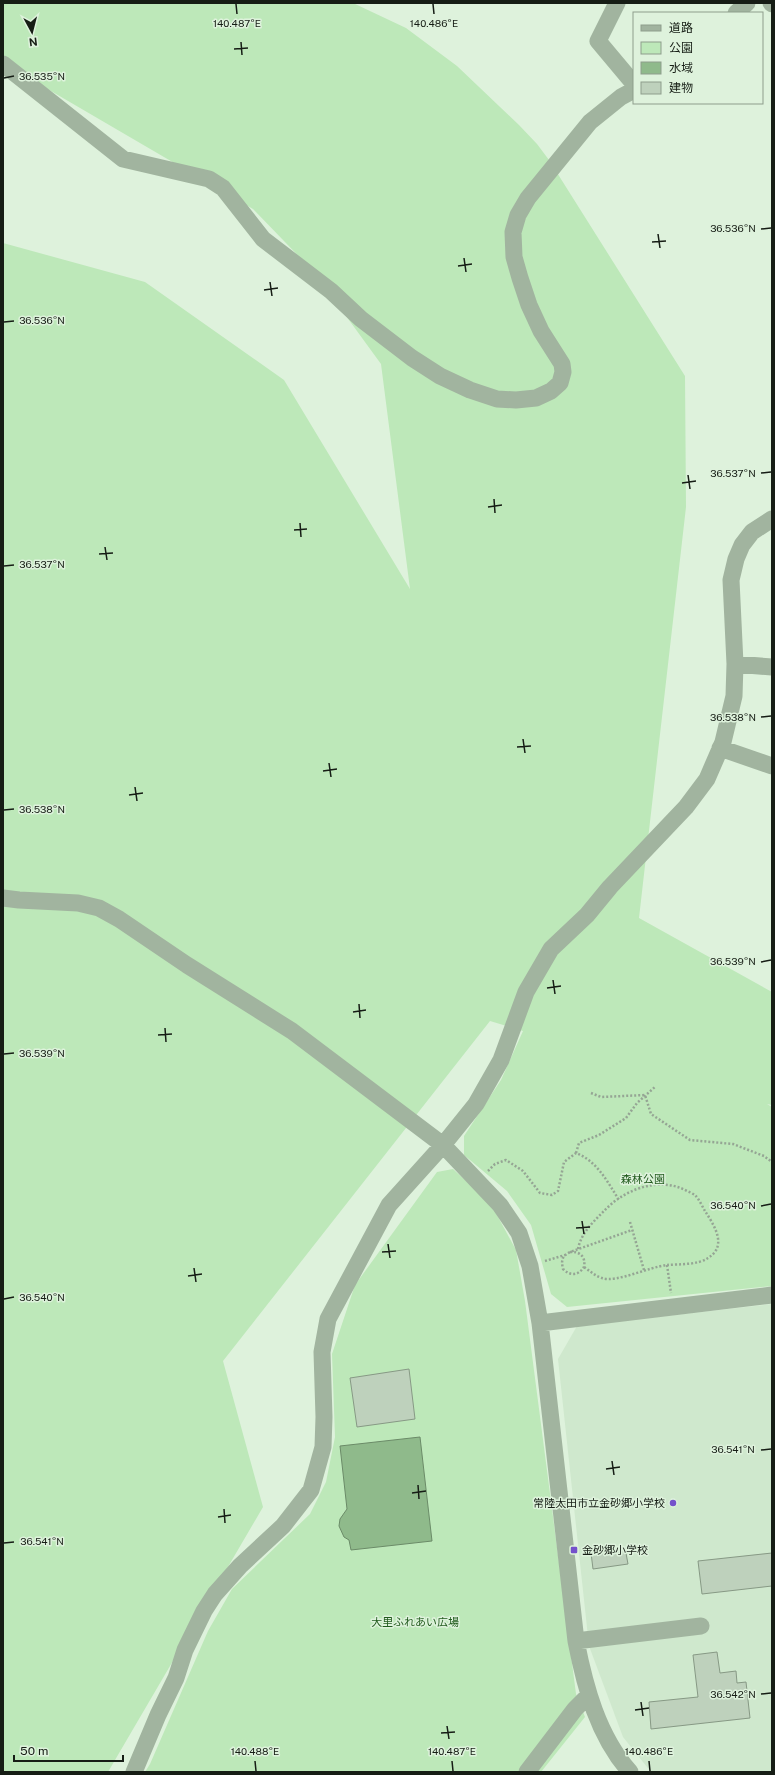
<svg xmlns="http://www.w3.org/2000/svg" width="775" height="1775" viewBox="0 0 775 1775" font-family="'Public Sans','Noto Sans JP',sans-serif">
	<rect width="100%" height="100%" fill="#def2dc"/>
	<path fill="#cfe8cd" d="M772 1304V1772H651L623 1737 589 1646 558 1359 577 1326Z"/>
	<path fill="#bde8b9" d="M3 3H353L406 28 457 66 519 125 537 144 549 160 685 376 686 507 639 918 772 992V1105L767 1104 772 1107V1286L567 1307 551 1294 531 1225 507 1191 464 1155V1136L501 1080 523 1031 490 1021 223 1361 263 1507 108 1772H3V243L145 282 284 380 410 589 381 364 314 272 253 209 3 63Z
		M453 1169 491 1204 516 1250 525 1301 576 1694 585 1717 541 1772H145L150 1764 208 1631 232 1589 310 1514 326 1482 335 1437 332 1354 355 1285 437 1172Z"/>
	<path fill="#8fba8b" stroke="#6b8b68" d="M420 1437 432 1541 351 1550 349 1540 344 1537 339 1526 340 1519 347 1509 340 1446Z"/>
	<path fill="#bed1bc" stroke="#879985" d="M409 1369 415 1419 357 1427 350 1378Z
		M625 1548 628 1564 593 1569 591 1553Z
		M772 1553V1586L702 1594 698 1561Z
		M717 1652 720 1673 736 1671 737 1683 746 1682 750 1718 651 1729 649 1702 698 1697 693 1655Z"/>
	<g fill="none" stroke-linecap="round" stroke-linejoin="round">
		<path stroke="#95a594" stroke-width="2.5" stroke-dasharray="2 2" stroke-linecap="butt" d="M591 1093 601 1097 645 1095 651 1114 690 1140 733 1144 764 1156 772 1162
			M576 1153 579 1143 599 1135 626 1118 637 1103 656 1086
			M488 1171 495 1164 506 1160 523 1171 540 1193 552 1195 558 1191 564 1162 576 1153C597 1161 607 1181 619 1200
			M630 1222 644 1270
			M578 1249C581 1233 594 1221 605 1210 625 1189 660 1176 687 1191 690 1192 693 1194 695 1195 699 1199 702 1206 705 1211 714 1225 728 1246 708 1258 698 1265 679 1264 667 1265 649 1267 616 1283 602 1278 595 1276 590 1271 584 1267
			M570 1252C580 1251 586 1257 584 1267 578 1276 570 1276 563 1269 561 1260 562 1256 570 1252L632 1230
			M545 1261 565 1255
			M667 1265 671 1293"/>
		<path stroke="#a1b49f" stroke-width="17" d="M617 3 598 41 634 84
			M771 3 772 4
			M736 13 747 3
			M3 64 123 159 209 179 223 188 263 239 331 291 361 319 412 358 440 376 470 390 497 399 516 400 536 398 551 391 560 383 563 372 562 364 541 331 529 305 520 278 514 257 513 232 518 215 528 198 590 122 621 97 634 90
			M735 664 772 667
			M720 748 772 766
			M3 898 19 900 78 903 99 908 119 919 187 965 292 1031 443 1145 500 1205 519 1233 530 1266 540 1323 576 1641C585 1687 598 1736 630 1772
			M540 1323 772 1295
			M576 1641 701 1626
			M134 1772 158 1715 176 1678 185 1650 204 1611 215 1594 240 1566 283 1526 311 1490 323 1447 324 1417 322 1352 328 1319 389 1205 443 1145 476 1104 501 1060 526 992 551 949 587 915 610 887 686 807 707 779 723 742 734 696 735 664 731 580 736 559 742 545 752 532 772 519
			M527 1772 575 1709 588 1696"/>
	</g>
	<path fill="none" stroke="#161d15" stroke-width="1.5" d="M236 4 237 14M433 4 434 14M241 42 242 55M234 49 248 48M4 78 14 76M761 229 771 228M658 234 660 248M652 242 666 241M464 258 466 272M458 266 472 264M270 282 272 296M264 290 278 288M4 322 14 321M761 473 771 472M688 475 690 489M682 483 696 481M494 499 495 513M488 507 502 505M300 523 301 537M294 530 307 529M105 547 107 560M99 554 113 553M4 566 14 565M761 717 771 716M523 739 525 753M517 747 531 746M329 763 331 777M323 771 337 769M135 787 137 801M129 795 143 793M4 810 14 809M761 962 771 960M553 980 555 994M547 988 561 986M359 1004 360 1018M353 1012 366 1010M165 1028 166 1042M158 1035 172 1034M4 1054 14 1053M761 1206 771 1204M582 1221 584 1234M576 1228 590 1227M388 1244 390 1258M382 1252 396 1251M194 1268 196 1282M188 1276 202 1274M4 1299 14 1297M761 1450 771 1449M612 1461 614 1475M606 1469 620 1467M418 1485 419 1499M412 1493 426 1491M224 1509 225 1523M218 1517 231 1515M4 1543 14 1542M761 1694 771 1693M641 1702 643 1716M635 1710 649 1708M447 1726 449 1739M441 1733 455 1732M255 1761 256 1771M452 1761 453 1771M649 1761 650 1771"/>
	<g fill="#7451cb" stroke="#def2dc" stroke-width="1.5">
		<circle cx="673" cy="1503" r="4"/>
		<rect x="570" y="1546" width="8" height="8" rx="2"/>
	</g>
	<g text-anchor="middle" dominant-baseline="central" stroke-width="3" stroke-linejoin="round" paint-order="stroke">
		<g font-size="11" fill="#225b1e" stroke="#def2dc">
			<text x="643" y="1179">森林公園</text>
			<text x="415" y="1622">大里ふれあい広場</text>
		</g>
		<g font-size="11" fill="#161d15" stroke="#def2dc" text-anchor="end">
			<text x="665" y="1503">常陸太田市立金砂郷小学校</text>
			<text x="582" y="1550" text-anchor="start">金砂郷小学校</text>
		</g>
	</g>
	<g font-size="10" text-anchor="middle" fill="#161d15" stroke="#def2dc" stroke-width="3" stroke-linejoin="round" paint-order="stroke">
		<text x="237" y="27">140.487°E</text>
		<text x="434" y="27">140.486°E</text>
		<text x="42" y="80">36.535°N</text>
		<text x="733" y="232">36.536°N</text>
		<text x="42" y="324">36.536°N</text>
		<text x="733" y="477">36.537°N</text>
		<text x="42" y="568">36.537°N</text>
		<text x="733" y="721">36.538°N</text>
		<text x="42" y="813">36.538°N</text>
		<text x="733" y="965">36.539°N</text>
		<text x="42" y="1057">36.539°N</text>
		<text x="733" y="1209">36.540°N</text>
		<text x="42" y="1301">36.540°N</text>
		<text x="733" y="1453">36.541°N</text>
		<text x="42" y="1545">36.541°N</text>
		<text x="733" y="1698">36.542°N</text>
		<text x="255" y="1755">140.488°E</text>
		<text x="452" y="1755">140.487°E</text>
		<text x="649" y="1755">140.486°E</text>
	</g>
	<rect width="775" height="1775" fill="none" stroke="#161d15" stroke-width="8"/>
	<rect x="633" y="12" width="130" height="92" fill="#def2dc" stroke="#8e9d8c"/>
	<rect x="641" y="25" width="20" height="6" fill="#a1b49f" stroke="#8e9d8c"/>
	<text x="669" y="32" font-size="12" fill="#161d15">道路</text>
	<rect x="641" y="42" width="20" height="12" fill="#bde8b9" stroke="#8e9d8c"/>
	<text x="669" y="52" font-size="12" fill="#161d15">公園</text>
	<rect x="641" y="62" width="20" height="12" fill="#8fba8b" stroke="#8e9d8c"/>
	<text x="669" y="72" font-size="12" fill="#161d15">水域</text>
	<rect x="641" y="82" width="20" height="12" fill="#bed1bc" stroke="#8e9d8c"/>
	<text x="669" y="92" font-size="12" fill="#161d15">建物</text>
	<g transform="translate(32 32) rotate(173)" stroke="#def2dc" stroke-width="3" paint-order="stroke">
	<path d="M0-3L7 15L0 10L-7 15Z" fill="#161d15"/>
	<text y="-6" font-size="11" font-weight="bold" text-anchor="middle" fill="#161d15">N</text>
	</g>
	<path d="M14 1755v6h109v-6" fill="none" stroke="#161d15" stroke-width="2"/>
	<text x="20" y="1755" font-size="12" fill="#161d15" stroke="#def2dc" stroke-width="3" paint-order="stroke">50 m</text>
</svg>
